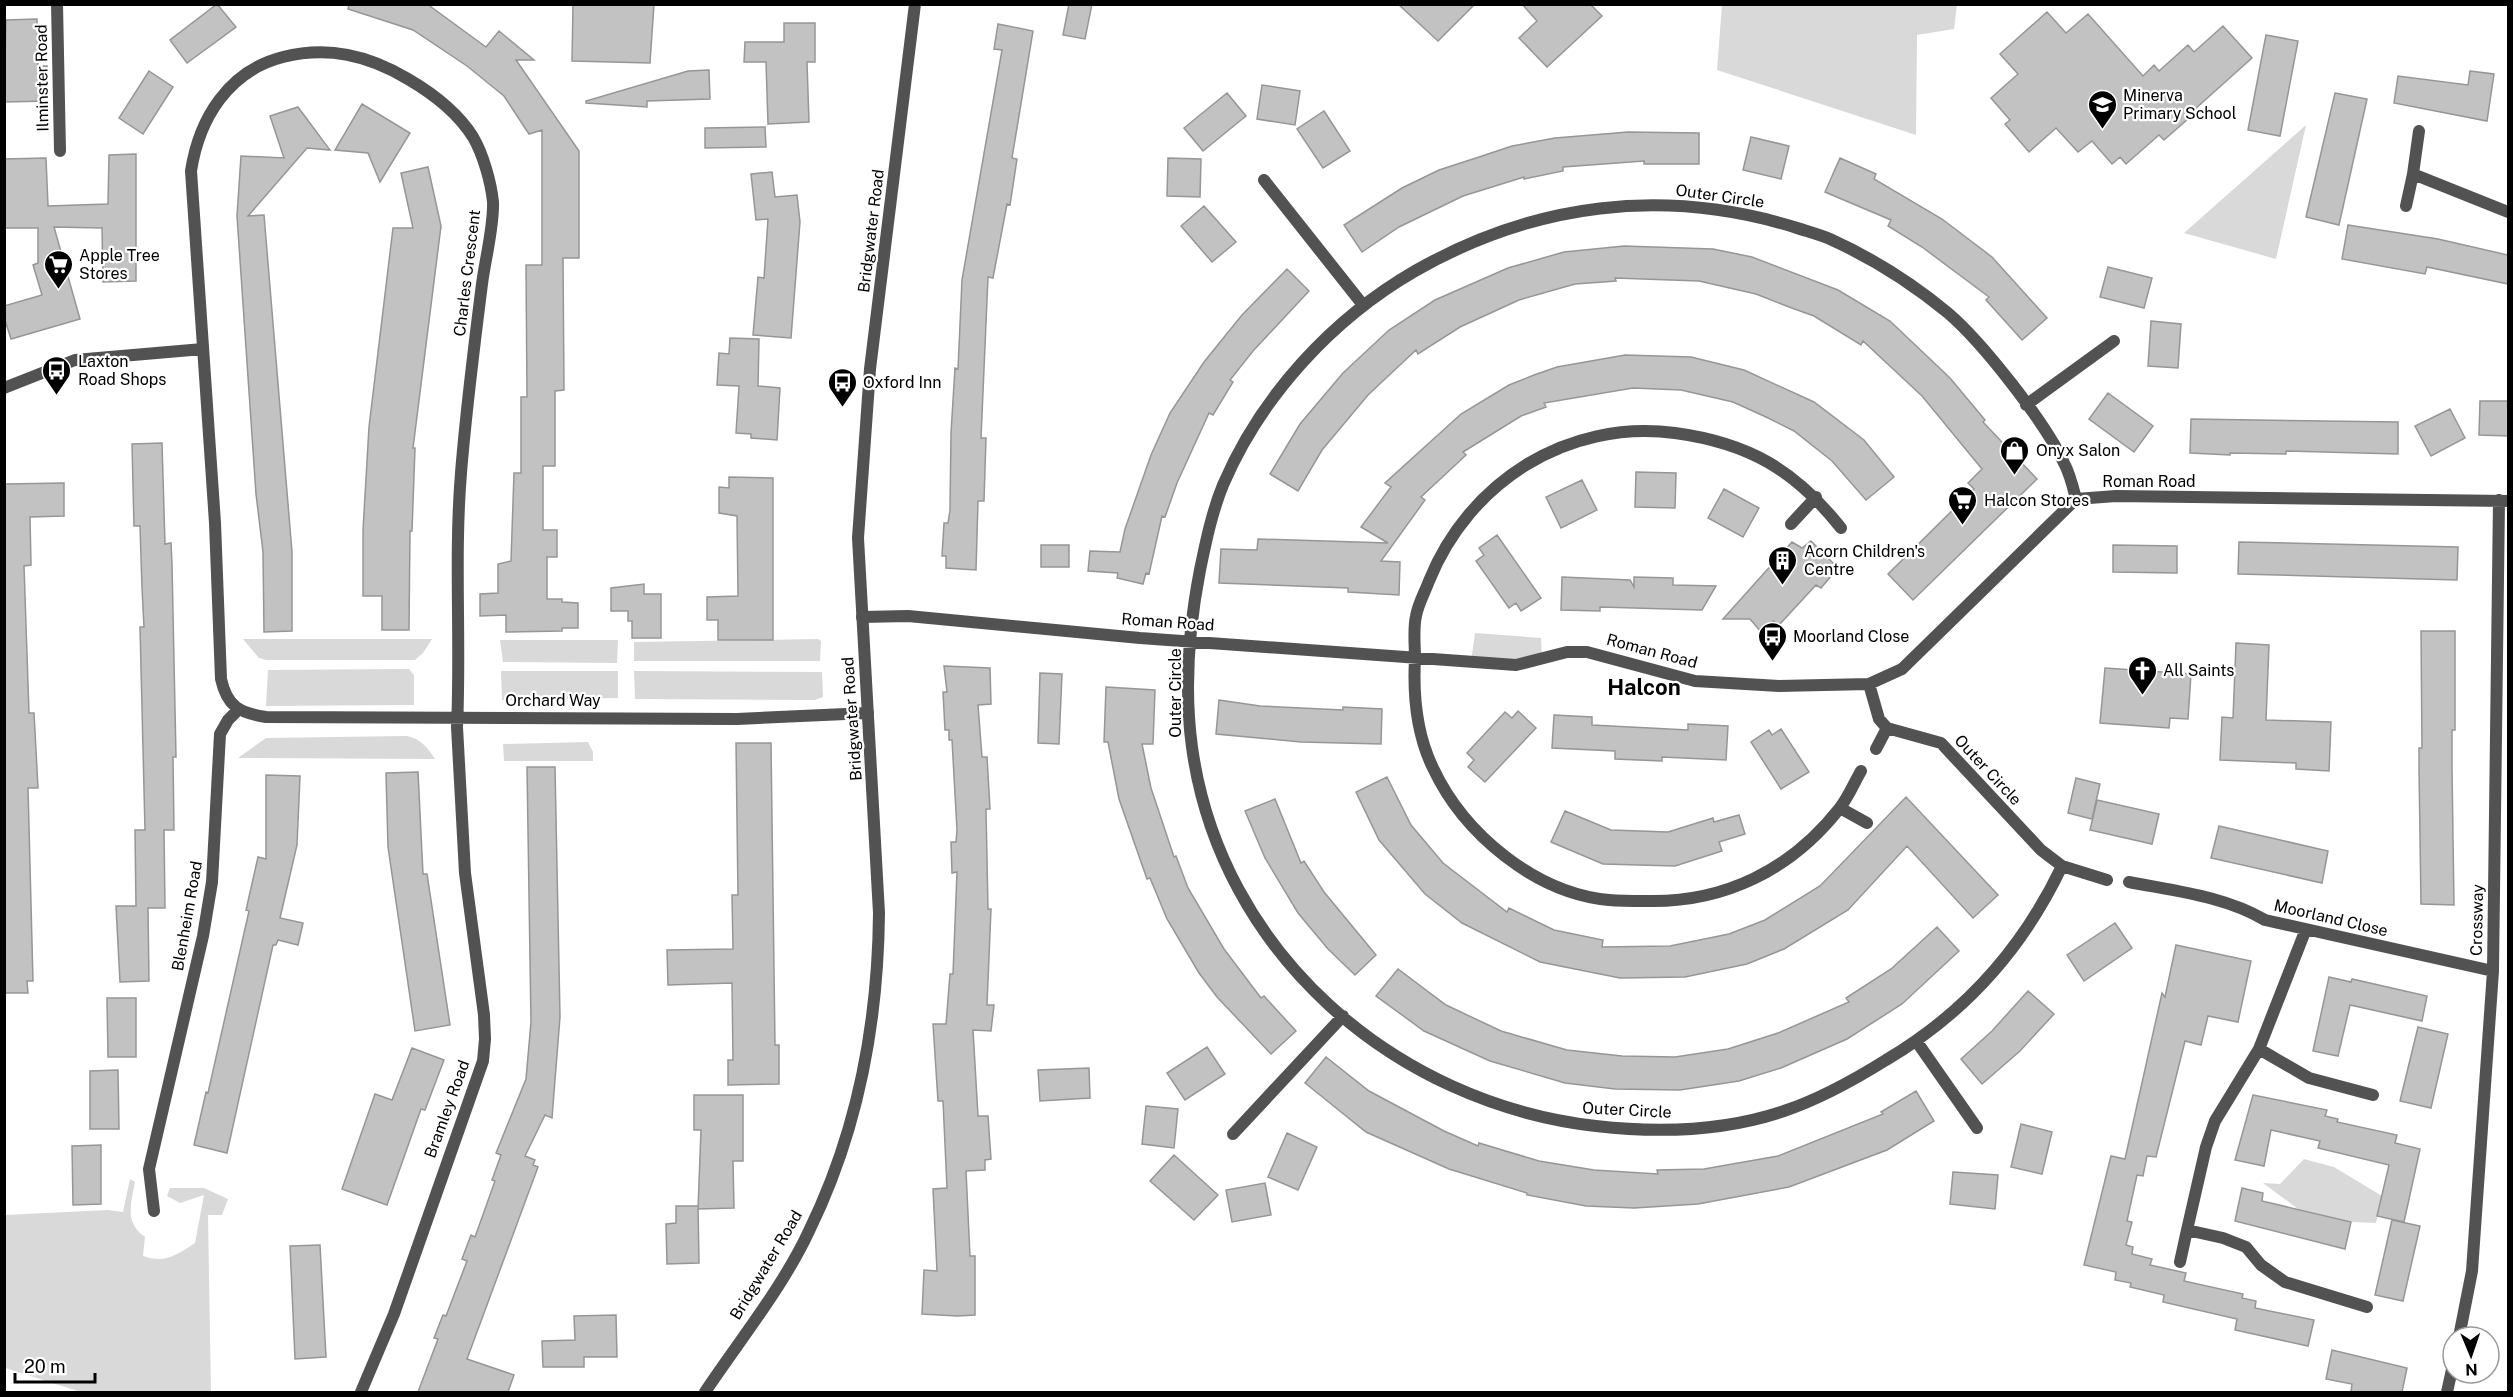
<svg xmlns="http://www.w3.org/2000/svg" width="2513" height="1397" viewBox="0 0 2513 1397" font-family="'Public Sans',sans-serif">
	<rect width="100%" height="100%" fill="#fff"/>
	<path fill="#d9d9d9" d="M1722 5V4L1957 5 1954 29 1917 35 1916 135 1717 70Z
		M2306 125 2276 259 2184 233Z
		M1475 633 1541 638 1542 659 1471 662Z
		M243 639H432L423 653 415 660H266L259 658Z
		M818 639 821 641 820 661H634V642Z
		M500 640H618L617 663 503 662Z
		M409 669 414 675V705L266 706 268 670Z
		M501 671H618V698L502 700Z
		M634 671 822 672 823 697 815 700 635 699Z
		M407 736C421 739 428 748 435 759L238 758 266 738Z
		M588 742 593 752V761H504L503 744Z
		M2304 1159 2334 1167 2382 1196 2376 1223 2351 1222 2298 1209 2263 1183 2280 1184Z
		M130 1179 135 1182C131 1204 124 1222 145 1237L143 1256C164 1264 177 1255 195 1243L204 1195 180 1203 167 1196 170 1188H204L228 1199 222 1215H208L211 1392H81L5 1368V1215L108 1210 123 1212Z"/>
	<path fill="#c2c2c2" stroke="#969696" stroke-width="1.5" d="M217 4 236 27 187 63 170 40Z
		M349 4H427L486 47 499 31 534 60H516L579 151V258H563L564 390 555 391V466H543V530H557V557H547V599H562V602L578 603V628H562V631L506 632V615L480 616V594L498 593V564L511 561 514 473H521V397H527L526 265H542V130L529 134 504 96 467 66 413 30 348 9Z
		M573 4H654L650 63 572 61Z
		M1069 4H1092L1085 39 1063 35Z
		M1398 4H1475L1438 41Z
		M1522 4H1590L1602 16 1547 67 1519 38 1537 21Z
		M2047 12 2066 33 2088 14 2143 76 2154 65 2159 71 2188 45 2194 52 2223 26 2252 58 2194 110 2196 112 2164 140 2159 135 2126 164 2120 157 2112 164 2092 141 2078 152 2056 128 2029 152 2005 124 2010 120 1991 98 2018 74 2000 54Z
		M37 19 38 66H47L48 101 4 102 6 20Z
		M784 23H815V62H807L809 122 768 124 766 62H744L745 42H784Z
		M998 24 1033 31 1012 158 1017 159 1010 205 1007 204 993 278 988 277 981 438H986L984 501H978L976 570 946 568V556H942L944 523H948L950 510 951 433 955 368 958 369 962 280 1002 50 994 49Z
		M2266 35 2298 41 2280 136 2248 130Z
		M709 70 710 99 647 101V107L586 103V101L688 71Z
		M149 71 173 87 143 134 119 118Z
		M2470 71 2494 74 2487 121 2394 103 2398 76 2468 85Z
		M1262 85 1300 91 1295 125 1257 119Z
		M1227 93 1246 116 1203 151 1184 128Z
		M2335 93 2367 99 2339 225 2306 217Z
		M362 104 410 133 380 182 368 153 335 150Z
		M298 107 330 150 307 148 248 216 264 215 292 552V631L264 632 263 552 256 494 237 216 241 156 284 158 270 116Z
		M1324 111 1350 151 1323 168 1297 129Z
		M765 127 766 147 705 148V128Z
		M1628 132 1699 133V164H1644V161L1563 167V171L1524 179V177L1463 196 1399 227 1362 252 1344 225 1402 188 1439 170 1479 157 1512 146 1555 138Z
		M1751 137 1789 146 1781 179 1743 170Z
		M136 154V281L103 282 102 228 54 227 80 319 11 339 4 317V306L42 295 33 265 38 263V228H5L4 159 46 158 48 206 108 204 109 155Z
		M1168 158 1201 159 1200 197 1167 196Z
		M1840 158 1876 174 1874 179 1942 219 1992 257 2047 318 2022 340 1986 300 1989 297 1922 247 1888 226 1891 220 1825 192Z
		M428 167 441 226 413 448H415L412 531H410L409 630H382V596H363V530L369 427 393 228H413L401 173Z
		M772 172 775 197 797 195 800 222 791 338 753 335 758 277 764 278 768 219 756 220 751 174Z
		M1204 206 1236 242 1212 262 1181 226Z
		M2348 225 2438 239 2508 255V284L2427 267 2425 274 2342 259Z
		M1624 246 1713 249 1752 257 1838 290 1890 321 1950 378 1985 420 1983 422 2037 479 1913 600 1888 574 1974 489 1968 483 1982 469 1922 396 1863 341 1861 345 1814 316 1789 307 1756 294 1699 281 1615 278 1616 281 1575 284 1519 300 1460 327 1418 354 1416 350 1368 395 1322 450 1298 491 1270 474 1300 424 1343 373 1389 330 1435 300 1508 268 1564 252Z
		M2108 267 2152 278 2144 308 2100 297Z
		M1287 269 1309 291 1253 351 1230 380 1233 382 1213 415 1209 413 1177 483 1165 517 1162 516 1149 574 1146 573 1143 584 1117 578 1118 573 1088 571 1090 551 1120 552 1125 529 1151 455 1170 413 1204 362 1242 315Z
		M2151 321 2181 324 2178 368 2148 366Z
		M730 338 759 339 758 386 780 388 777 440 751 438V434L736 433 739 386 717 385 719 353 729 354Z
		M1625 355 1691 357 1744 370 1814 402 1864 440 1894 477 1866 500 1832 461 1794 431 1766 417 1733 402 1681 390 1633 388 1544 403 1546 407 1521 416 1463 452 1466 455 1421 497 1425 500 1381 561 1400 562 1399 595 1348 592V588L1219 583 1221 549 1257 550 1258 539 1388 543 1361 527 1391 487 1385 483 1461 414 1509 385 1534 375 1557 367Z
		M2108 393 2153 426 2134 452 2089 419Z
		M2480 401H2508V436L2479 435Z
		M2450 409 2465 438 2431 456 2415 426Z
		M2191 419 2398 422V454L2286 451V454L2230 453V455L2190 453Z
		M162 443 165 544 171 543 172 564 176 757H173L174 830H164L165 908H148L149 981 120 982 116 906H136L135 830H145L140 627H144L142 588 140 526H134L132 444Z
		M1636 472 1676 473 1675 508 1635 507Z
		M729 477 773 478V640H718V620H707V597L738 596 737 516 719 513V487L729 488Z
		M1582 480 1597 510 1561 528 1546 497Z
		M64 483V516L30 517 31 565 24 566 29 713H34L38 788H28L33 981H27L28 993H4V484Z
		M1724 489 1759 508 1743 537 1708 518Z
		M1497 535 1541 598 1521 611 1516 603 1509 608 1476 561 1484 555 1479 548Z
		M1811 541 1838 568 1821 588 1816 585 1779 625 1773 621 1762 633 1750 619H1723L1792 542 1802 548Z
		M2239 542 2458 547 2457 580 2238 574Z
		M1041 545H1069V567H1041Z
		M2113 545 2177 546V573L2113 572Z
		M1562 577 1630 580 1634 587V577L1673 578V585L1716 586 1702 610 1600 607V611L1561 610Z
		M644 584V594H661V638H632V621H628V611H611V588Z
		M2421 631H2455V730H2452V768L2454 905 2421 904 2419 768V748H2422Z
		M2236 643 2269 645 2266 720 2331 722 2329 771 2296 769V763L2220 760 2222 717 2233 718Z
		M944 666 990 668 991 704 978 705 982 757H987L990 809H986L988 909H991L987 1005H994L991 1031 973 1030 978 1116H988L991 1159 985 1160V1170L966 1171 970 1256H975V1315L957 1316 922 1314 924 1270 937 1271 933 1189 947 1188 943 1101H938L933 1024H946L950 974H953L957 872 952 873 951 842H956L957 830 952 740H949V730H945L943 692H947Z
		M2105 668 2191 674 2188 719 2170 718 2169 728 2100 723Z
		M1040 673 1062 674 1059 744 1038 743Z
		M1106 687 1155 690 1153 744H1142L1151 788 1174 857 1176 856 1188 888 1224 949 1261 998 1264 996 1296 1031 1271 1054 1217 997 1199 973 1167 919 1150 878 1147 879 1119 799 1108 742H1104Z
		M1219 700 1260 706 1343 710V707L1382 709 1381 744 1301 742 1216 734Z
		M1518 711 1536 728 1485 782 1468 767 1474 760 1467 753 1505 712 1512 718Z
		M1554 715 1592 717V725L1688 730V724L1728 726 1726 760 1662 757V761L1615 759V751L1552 748Z
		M1781 729 1809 772 1781 789 1751 742 1769 730 1772 735Z
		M736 743H771L775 1045H779V1084L728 1085V1060H733L732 983 668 985 667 950 733 949 732 895H738Z
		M527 767H555L560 1017 552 1118 545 1115 525 1156 535 1160 533 1165 538 1167 467 1359 514 1375 508 1392H418L438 1339 434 1338 443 1315 446 1316 467 1261 462 1259 471 1235 475 1237 495 1181 492 1180 501 1155 496 1153 526 1079 531 1022Z
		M418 772 423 874H427L450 1025 415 1031 388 847 386 773Z
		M266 775 300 776 297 845 280 918 303 923 298 945 278 940 276 945H273L227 1153 194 1145 206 1092 208 1093 249 911 246 910 258 857 266 859Z
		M1387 777 1411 825 1443 863 1507 912 1509 908 1554 930 1603 940 1602 947 1670 946 1729 934 1765 920 1820 886 1906 797 1998 895 1973 918 1907 846 1848 910 1784 949 1747 964 1685 977 1620 978 1540 962 1462 923 1425 894 1379 840 1356 792Z
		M2076 778 2100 784 2092 819 2068 813Z
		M1275 799 1301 863 1304 861 1324 892 1376 955 1355 975 1328 949 1298 913 1265 858 1245 811Z
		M2097 800 2159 814 2152 844 2090 830Z
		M1565 811 1611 830 1668 832 1713 818 1714 822 1739 815 1745 834 1719 842 1722 851 1675 866 1603 864 1551 842Z
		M2219 826 2328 851 2322 883 2211 858Z
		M2115 923 2132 948 2084 981 2067 955Z
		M1937 927 1959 951 1902 1004 1847 1039 1781 1068 1739 1081 1680 1090 1615 1089 1565 1083 1490 1061 1424 1031 1376 996 1398 969 1446 1005 1501 1031 1567 1050 1622 1056 1675 1057 1728 1049 1778 1033 1849 1002 1846 998 1891 969Z
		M2176 945 2251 961 2238 1022 2208 1016 2201 1045 2185 1041 2156 1157 2147 1156 2143 1176 2137 1175 2127 1221 2132 1222 2126 1245 2133 1247 2132 1254 2152 1259 2150 1265 2186 1273 2184 1281 2243 1294 2242 1298 2256 1301 2255 1308 2314 1320 2308 1346 2235 1330 2237 1319 2163 1302 2164 1295 2130 1287 2131 1283 2115 1280 2116 1272 2084 1265 2111 1156 2125 1159 2162 993 2165 997Z
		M2329 977 2351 982 2352 979 2427 996 2422 1021 2350 1005 2338 1056 2313 1051Z
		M2028 991 2054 1014 2020 1051 1982 1084 1961 1059 1992 1031Z
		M107 998H136V1057H108Z
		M2418 1027 2448 1034 2431 1108 2400 1101Z
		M1207 1047 1225 1074 1185 1100 1167 1073Z
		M412 1048 444 1060 425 1110 421 1109 387 1205 342 1189 375 1094 392 1100Z
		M1326 1057 1369 1091 1444 1131 1478 1146 1479 1143 1539 1161 1594 1170 1658 1174 1657 1170 1704 1169 1778 1156 1883 1114 1881 1112 1916 1091 1934 1121 1887 1150 1789 1187 1698 1204 1634 1208 1586 1206 1527 1195V1193L1449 1169 1366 1132 1305 1083Z
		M1089 1068 1090 1098 1040 1101 1038 1070Z
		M118 1070 119 1129H90V1071Z
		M694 1095H743V1161H733L734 1208 698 1209 701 1130H694Z
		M2253 1095 2327 1110 2325 1116 2338 1119 2337 1122 2397 1135 2395 1143 2420 1149 2404 1222 2377 1216 2389 1165 2318 1148 2320 1141 2271 1130 2264 1166 2235 1160Z
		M1146 1106 1178 1109 1174 1148 1142 1144Z
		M2021 1124 2052 1132 2042 1174 2011 1167Z
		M1287 1133 1317 1147 1298 1190 1268 1177Z
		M101 1145V1204L73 1205 72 1146Z
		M1174 1155 1218 1195 1194 1220 1150 1181Z
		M1953 1172 1998 1175 1995 1209 1950 1204Z
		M1265 1183 1271 1215 1232 1222 1226 1190Z
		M2242 1188 2263 1193 2262 1201 2351 1222 2345 1249 2235 1221Z
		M676 1206H698L699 1263 667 1264 666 1224 676 1223Z
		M2392 1220 2420 1226 2403 1301 2375 1295Z
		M320 1245 326 1357 295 1359 290 1246Z
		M616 1315 617 1357H584V1367H543L542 1341 575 1340 574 1316Z
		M2332 1350 2407 1368 2402 1392H2351L2352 1384 2326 1379Z"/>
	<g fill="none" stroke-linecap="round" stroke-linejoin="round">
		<path stroke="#525252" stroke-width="12" d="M57 4 60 151
			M2419 131 2413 174 2508 212
			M1264 180 1363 305
			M2406 206 2413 174
			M4 388 75 360 203 349
			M2026 405 2114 341
			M1791 524 1816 497
			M1841 528C1795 470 1749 443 1675 433 1567 419 1469 482 1429 581 1425 592 1418 604 1416 616 1413 629 1415 645 1415 659 1413 695 1417 735 1433 768 1464 834 1535 893 1609 900 1621 901 1634 901 1646 901 1724 903 1791 870 1839 809 1848 798 1854 783 1861 771
			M862 617 908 616 1140 638 1516 665 1567 652H1587L1695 681 1779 686 1869 684 1902 669 2076 499 2116 496 2508 501
			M1869 684 1879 719 1887 728 1941 743 2041 850 2062 866 2107 880
			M1876 749 1887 728
			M1840 808 1867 823
			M2062 866C2023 948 1964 1014 1886 1060 1854 1080 1820 1099 1784 1111 1725 1131 1657 1133 1596 1126 1394 1103 1220 952 1192 747 1184 689 1189 627 1200 570 1206 541 1212 512 1223 485 1261 396 1332 319 1415 271 1534 203 1663 187 1794 227 1806 231 1818 234 1830 239 1872 258 1913 284 1948 313 1982 342 2045 422 2064 463 2070 474 2073 487 2076 499
			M2129 882C2175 891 2224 896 2265 920L2493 971
			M2306 929 2259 1049 2215 1121 2206 1147 2187 1230 2223 1238 2246 1247 2261 1265 2285 1282 2367 1307
			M1917 1042 1977 1128
			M2259 1049 2309 1078 2373 1095
			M1233 1134 1343 1016
			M154 1211 149 1169 203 936 212 882 220 734 228 720 239 709
			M2180 1262 2187 1230
			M2459 1337 2472 1271 2493 971 2499 500
			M361 1392 394 1314 483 1061 485 1039 484 1015 465 873 457 727C461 642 454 558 461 473 466 410 474 347 482 284 485 260 494 226 493 202 491 182 483 154 473 137 458 113 432 93 408 79 368 55 328 46 283 57 228 71 199 119 191 171L215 523 221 679C227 706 239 713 266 717L737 719 868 713
			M2447 1392 2453 1365"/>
		<path stroke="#525252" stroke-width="12" d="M705 1392C739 1341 783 1287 809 1231 858 1131 878 1024 879 913L858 538 870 369 915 4"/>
	</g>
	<defs>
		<symbol id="school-pin" viewBox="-11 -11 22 30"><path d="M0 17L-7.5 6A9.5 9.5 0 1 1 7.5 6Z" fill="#000" stroke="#fff"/><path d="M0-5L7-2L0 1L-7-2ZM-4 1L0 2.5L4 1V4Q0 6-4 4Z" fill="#fff"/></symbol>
		<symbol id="supermarket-pin" viewBox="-11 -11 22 30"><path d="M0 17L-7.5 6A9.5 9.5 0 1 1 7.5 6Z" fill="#000" stroke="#fff"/><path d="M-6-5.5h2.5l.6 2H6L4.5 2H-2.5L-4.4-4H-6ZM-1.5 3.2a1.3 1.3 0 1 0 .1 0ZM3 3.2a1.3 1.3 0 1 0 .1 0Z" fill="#fff"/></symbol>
		<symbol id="bus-pin" viewBox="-11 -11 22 30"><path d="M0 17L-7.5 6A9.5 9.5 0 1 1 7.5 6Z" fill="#000" stroke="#fff"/><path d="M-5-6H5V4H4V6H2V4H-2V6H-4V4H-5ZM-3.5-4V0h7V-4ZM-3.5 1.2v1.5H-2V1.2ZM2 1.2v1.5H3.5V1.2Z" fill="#fff"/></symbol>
		<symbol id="shop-pin" viewBox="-11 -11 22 30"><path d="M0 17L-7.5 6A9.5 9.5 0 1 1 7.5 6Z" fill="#000" stroke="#fff"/><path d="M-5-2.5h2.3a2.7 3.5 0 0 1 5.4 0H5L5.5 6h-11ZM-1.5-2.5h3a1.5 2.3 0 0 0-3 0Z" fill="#fff"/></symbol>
		<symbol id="building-pin" viewBox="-11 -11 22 30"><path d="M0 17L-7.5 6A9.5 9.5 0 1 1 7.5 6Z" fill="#000" stroke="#fff"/><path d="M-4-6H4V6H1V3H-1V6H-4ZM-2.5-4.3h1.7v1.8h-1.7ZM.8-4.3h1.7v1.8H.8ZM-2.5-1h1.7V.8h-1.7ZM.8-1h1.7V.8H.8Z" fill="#fff"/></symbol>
		<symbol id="church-pin" viewBox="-11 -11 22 30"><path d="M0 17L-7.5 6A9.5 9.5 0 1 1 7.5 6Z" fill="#000" stroke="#fff"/><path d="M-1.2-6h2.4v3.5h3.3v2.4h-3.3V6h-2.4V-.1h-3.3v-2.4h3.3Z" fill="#fff"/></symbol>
	</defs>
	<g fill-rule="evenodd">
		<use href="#school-pin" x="2086" y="88" width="33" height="45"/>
		<use href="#supermarket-pin" x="42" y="248" width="33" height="45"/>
		<use href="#bus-pin" x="40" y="354" width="33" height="45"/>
		<use href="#bus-pin" x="826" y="366" width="33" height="45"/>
		<use href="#shop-pin" x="1998" y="434" width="33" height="45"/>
		<use href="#supermarket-pin" x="1946" y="484" width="33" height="45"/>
		<use href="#building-pin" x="1766" y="544" width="33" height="45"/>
		<use href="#bus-pin" x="1756" y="620" width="33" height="45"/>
		<use href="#church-pin" x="2126" y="654" width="33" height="45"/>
	</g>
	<g text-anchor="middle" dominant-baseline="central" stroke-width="4.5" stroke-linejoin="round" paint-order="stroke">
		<g font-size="16" fill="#000" stroke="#fff">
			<text transform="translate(42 78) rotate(-91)">Ilminster Road</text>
			<text transform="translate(1720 196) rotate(8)">Outer Circle</text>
			<text transform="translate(871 231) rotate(-83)">Bridgwater Road</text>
			<text transform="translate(467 273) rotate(-83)">Charles Crescent</text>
			<text x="2149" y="481">Roman Road</text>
			<text transform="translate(1168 622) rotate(4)">Roman Road</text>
			<text transform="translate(1652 651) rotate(15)">Roman Road</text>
			<text transform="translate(1175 693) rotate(-90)">Outer Circle</text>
			<text x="553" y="700">Orchard Way</text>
			<text transform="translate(852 719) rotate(-94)">Bridgwater Road</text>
			<text transform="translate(1988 770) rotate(47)">Outer Circle</text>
			<text transform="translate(187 916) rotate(-80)">Blenheim Road</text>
			<text transform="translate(2331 918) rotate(13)">Moorland Close</text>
			<text transform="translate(2477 920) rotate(-89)">Crossway</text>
			<text transform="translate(447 1109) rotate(-70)">Bramley Road</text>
			<text transform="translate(1627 1110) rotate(3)">Outer Circle</text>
			<text transform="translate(766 1265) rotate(-59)">Bridgwater Road</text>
		</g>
		<g font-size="16" fill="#000" stroke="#fff" text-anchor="start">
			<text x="2123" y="95">Minerva<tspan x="2123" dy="18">Primary School</tspan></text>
			<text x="79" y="255">Apple Tree<tspan x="79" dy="18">Stores</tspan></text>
			<text x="78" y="361">Laxton<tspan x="78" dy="18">Road Shops</tspan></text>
			<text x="863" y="382">Oxford Inn</text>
			<text x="2036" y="450">Onyx Salon</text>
			<text x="1984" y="500">Halcon Stores</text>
			<text x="1804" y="551">Acorn Children's<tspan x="1804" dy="18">Centre</tspan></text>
			<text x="1793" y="636">Moorland Close</text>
			<text x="2163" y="670">All Saints</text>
		</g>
		<g font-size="22" font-weight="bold" fill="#000" stroke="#fff">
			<text x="1644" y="687">Halcon</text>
		</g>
	</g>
	<rect width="2513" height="1397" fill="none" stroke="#000000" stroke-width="12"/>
	<g transform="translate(2471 1355) rotate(178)"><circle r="28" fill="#ffffff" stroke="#999999" stroke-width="1.5"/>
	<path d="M0-4.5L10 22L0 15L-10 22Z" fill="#000000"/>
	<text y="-9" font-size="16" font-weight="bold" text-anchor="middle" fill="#000000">N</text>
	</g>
	<path d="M15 1373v9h80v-9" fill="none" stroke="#000000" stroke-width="3"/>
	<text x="24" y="1373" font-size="18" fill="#000000" stroke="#ffffff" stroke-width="4.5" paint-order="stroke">20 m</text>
</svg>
